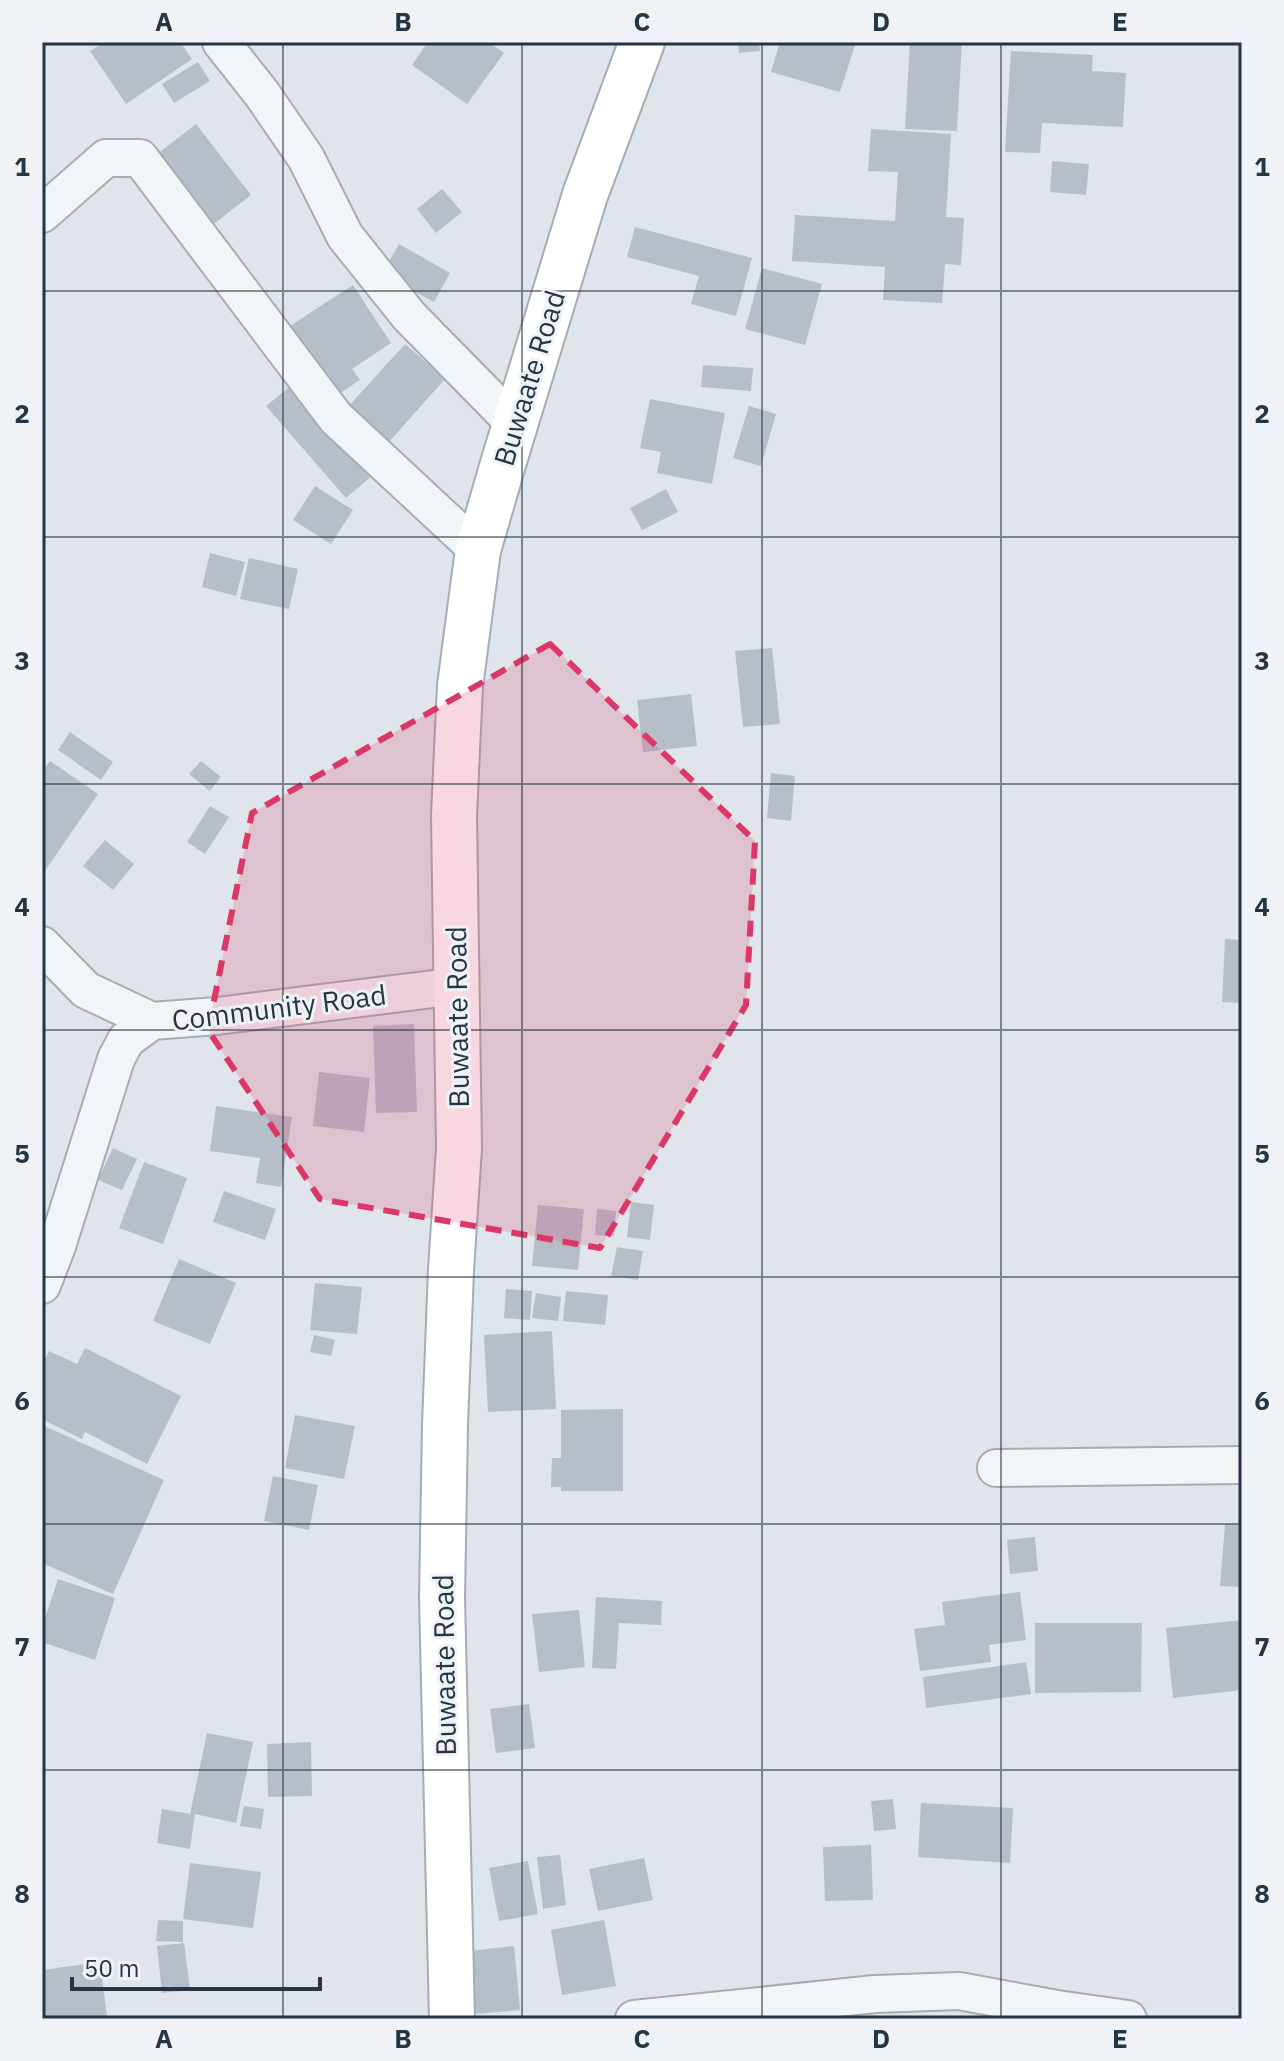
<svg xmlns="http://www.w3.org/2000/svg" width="1284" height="2061" viewBox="0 0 1284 2061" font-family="'IBM Plex Sans',sans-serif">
	<rect width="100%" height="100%" fill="#dfe5ea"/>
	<path fill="#b6bfc8" d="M104 42H180L192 59 126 104 90 51Z
		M428 42H489L504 53 467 104 412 65Z
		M738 42H759L760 51 739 53Z
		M780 42H856L840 92 771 72Z
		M910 42H962L957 131 905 129Z
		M1011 51 1093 55 1092 71 1126 73 1123 127 1042 123 1040 153 1005 152Z
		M198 62 210 81 174 103 162 84Z
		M196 124 251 195 211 226 156 155Z
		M871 129 951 134 946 217 964 218 961 265 945 264 942 303 883 300 885 267 792 261 795 215 895 221 898 172 868 171Z
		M1052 161 1089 164 1086 195 1050 192Z
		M442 189 462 212 436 233 417 209Z
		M635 227 752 258 736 316 691 304 699 276 627 257Z
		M399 244 450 273 434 302 382 274Z
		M762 268 822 284 805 345 745 329Z
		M353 285 391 343 352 369 360 380 337 395 290 326Z
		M405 344 445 379 388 443 347 408Z
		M703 365 753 368 751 391 701 387Z
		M293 384 373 475 346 498 266 406Z
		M650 399 725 413 712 484 657 473 661 452 640 448Z
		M749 406 776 414 761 466 733 458Z
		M315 486 353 510 331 544 293 520Z
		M666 489 678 512 642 530 630 508Z
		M210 553 245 562 236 596 202 587Z
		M249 558 298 569 289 609 240 599Z
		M772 648 780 724 743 727 735 651Z
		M691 694 697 746 643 752 637 700Z
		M70 732 113 762 101 780 58 750Z
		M50 761 98 794 42 875V772Z
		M201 761 221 777 210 791 189 774Z
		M771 773 795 776 791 821 767 818Z
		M210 806 229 817 205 854 187 842Z
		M105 840 134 864 113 890 83 866Z
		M1225 939 1242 940V1003L1222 1002Z
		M414 1024 417 1112 376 1113 373 1026Z
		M319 1072 370 1078 364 1132 313 1126Z
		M216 1106 292 1117 281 1187 256 1183 260 1158 210 1151Z
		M113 1148 137 1159 122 1190 98 1180Z
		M144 1162 187 1178 163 1244 119 1228Z
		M224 1191 276 1209 265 1240 213 1222Z
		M631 1202 654 1205 650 1240 627 1237Z
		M538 1205 584 1209 578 1270 532 1266Z
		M597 1209 616 1211 614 1236 595 1235Z
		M617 1247 643 1251 638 1280 611 1276Z
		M179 1259 236 1283 210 1344 153 1321Z
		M315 1283 362 1287 357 1334 310 1330Z
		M506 1289 532 1291 530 1320 504 1318Z
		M566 1291 608 1295 605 1325 563 1321Z
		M536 1293 561 1297 558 1321 532 1318Z
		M552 1331 556 1409 488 1412 484 1335Z
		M314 1335 335 1340 331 1356 310 1352Z
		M85 1348 181 1396 147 1464 85 1432 82 1439 42 1419V1366L49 1351 77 1364Z
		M623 1409V1491H561V1487H551L552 1458H561V1410Z
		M295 1415 355 1426 344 1479 285 1468Z
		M42 1425 164 1480 113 1594 42 1563Z
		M273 1476 318 1485 309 1530 264 1521Z
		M1225 1524 1242 1525V1587L1220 1586Z
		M1035 1537 1038 1571 1010 1574 1007 1540Z
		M58 1579 115 1598 95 1660 42 1642V1627Z
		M1020 1592 1026 1640 989 1645 991 1662 920 1671 914 1629 945 1625 942 1602Z
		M596 1597 662 1601 661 1625 619 1623 616 1669 592 1668Z
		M579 1610 585 1667 539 1672 532 1614Z
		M1242 1620V1690L1173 1698 1166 1628Z
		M1035 1623H1142L1141 1692 1035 1693Z
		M1026 1662 1031 1694 926 1708 923 1677Z
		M529 1704 535 1748 496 1753 490 1709Z
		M207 1733 253 1742 236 1823 195 1814 190 1849 157 1843 162 1809 190 1814Z
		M311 1742 312 1796 268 1797 267 1744Z
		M893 1799 896 1829 874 1831 871 1801Z
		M921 1803 1013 1808 1010 1863 918 1857Z
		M244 1806 264 1809 261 1829 240 1826Z
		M871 1845 873 1900 825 1901 823 1847Z
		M560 1855 566 1905 543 1909 537 1857Z
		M644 1858 653 1900 598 1911 589 1869Z
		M528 1861 538 1914 499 1921 489 1868Z
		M190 1863 261 1872 253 1928 183 1919Z
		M158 1920 183 1921V1942L156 1941Z
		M604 1920 616 1986 562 1995 551 1930Z
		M184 1943 190 1990 162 1993 157 1946Z
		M514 1946 520 2010 475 2014 468 1951Z
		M100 1962 107 2016 87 2019H42V1970Z"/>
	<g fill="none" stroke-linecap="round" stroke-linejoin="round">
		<defs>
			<path id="street" d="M221 42 262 94 306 158 345 236 409 316 515 424
				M42 214 106 158H140L336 418 478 550
				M42 945 86 990 152 1021
				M42 1285 57 1246 116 1059 126 1040 152 1021 217 1016 457 986
				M996 1468 1242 1465
				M634 2019 875 1994 959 1991 1057 2009 1128 2019"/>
			<path id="secondary" d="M452 2019 442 1598 445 1425 451 1270 459 1148 454 815 460 686 478 550 503 464 585 195 642 42"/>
		</defs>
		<use href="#street" stroke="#a4adb5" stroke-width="40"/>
		<use href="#secondary" stroke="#a4adb5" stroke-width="48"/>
		<use href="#street" stroke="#f2f5f8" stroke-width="36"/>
		<use href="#secondary" stroke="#fff" stroke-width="44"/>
	</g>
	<path fill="#db3867" fill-opacity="0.2" stroke="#db3867" stroke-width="6" stroke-dasharray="16 10" stroke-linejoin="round" d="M550 644 755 841 746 1005 600 1248 320 1199 208 1030 252 813Z"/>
	<path fill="none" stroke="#263543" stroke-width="2" stroke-opacity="0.55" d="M283 42V2019M522 42V2019M762 42V2019M1001 42V2019M42 291H1242M42 537H1242M42 784H1242M42 1030H1242M42 1277H1242M42 1524H1242M42 1770H1242"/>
	<g text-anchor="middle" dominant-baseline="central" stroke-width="6" stroke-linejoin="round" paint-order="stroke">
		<g font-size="28" fill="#263543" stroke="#eff3f7">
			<text transform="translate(529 378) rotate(-73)">Buwaate Road</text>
			<text transform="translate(279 1007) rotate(-7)">Community Road</text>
			<text transform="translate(457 1017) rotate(-91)">Buwaate Road</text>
			<text transform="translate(444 1665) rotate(-91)">Buwaate Road</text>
		</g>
	</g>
	<rect width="1284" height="2061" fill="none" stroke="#eff3f7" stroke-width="88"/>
	<path d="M72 1977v12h248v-12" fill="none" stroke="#263543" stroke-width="4"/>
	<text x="84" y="1977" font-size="24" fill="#263543" stroke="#eff3f7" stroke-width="6" paint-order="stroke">50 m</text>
	<rect x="44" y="44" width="1196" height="1973" fill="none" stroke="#263543" stroke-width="3"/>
	<g font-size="26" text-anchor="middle" font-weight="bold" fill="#263543">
		<text x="164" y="31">A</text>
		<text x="403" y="31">B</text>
		<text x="642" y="31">C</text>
		<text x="881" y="31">D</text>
		<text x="1120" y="31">E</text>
		<text x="22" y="176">1</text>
		<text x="1262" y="176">1</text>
		<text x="22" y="423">2</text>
		<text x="1262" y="423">2</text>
		<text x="22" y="670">3</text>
		<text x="1262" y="670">3</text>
		<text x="22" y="916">4</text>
		<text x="1262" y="916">4</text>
		<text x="22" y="1163">5</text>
		<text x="1262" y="1163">5</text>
		<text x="22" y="1410">6</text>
		<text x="1262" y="1410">6</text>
		<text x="22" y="1656">7</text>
		<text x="1262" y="1656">7</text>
		<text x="22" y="1903">8</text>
		<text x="1262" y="1903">8</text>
		<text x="164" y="2048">A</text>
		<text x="403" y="2048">B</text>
		<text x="642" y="2048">C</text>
		<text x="881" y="2048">D</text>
		<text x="1120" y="2048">E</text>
	</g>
</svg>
